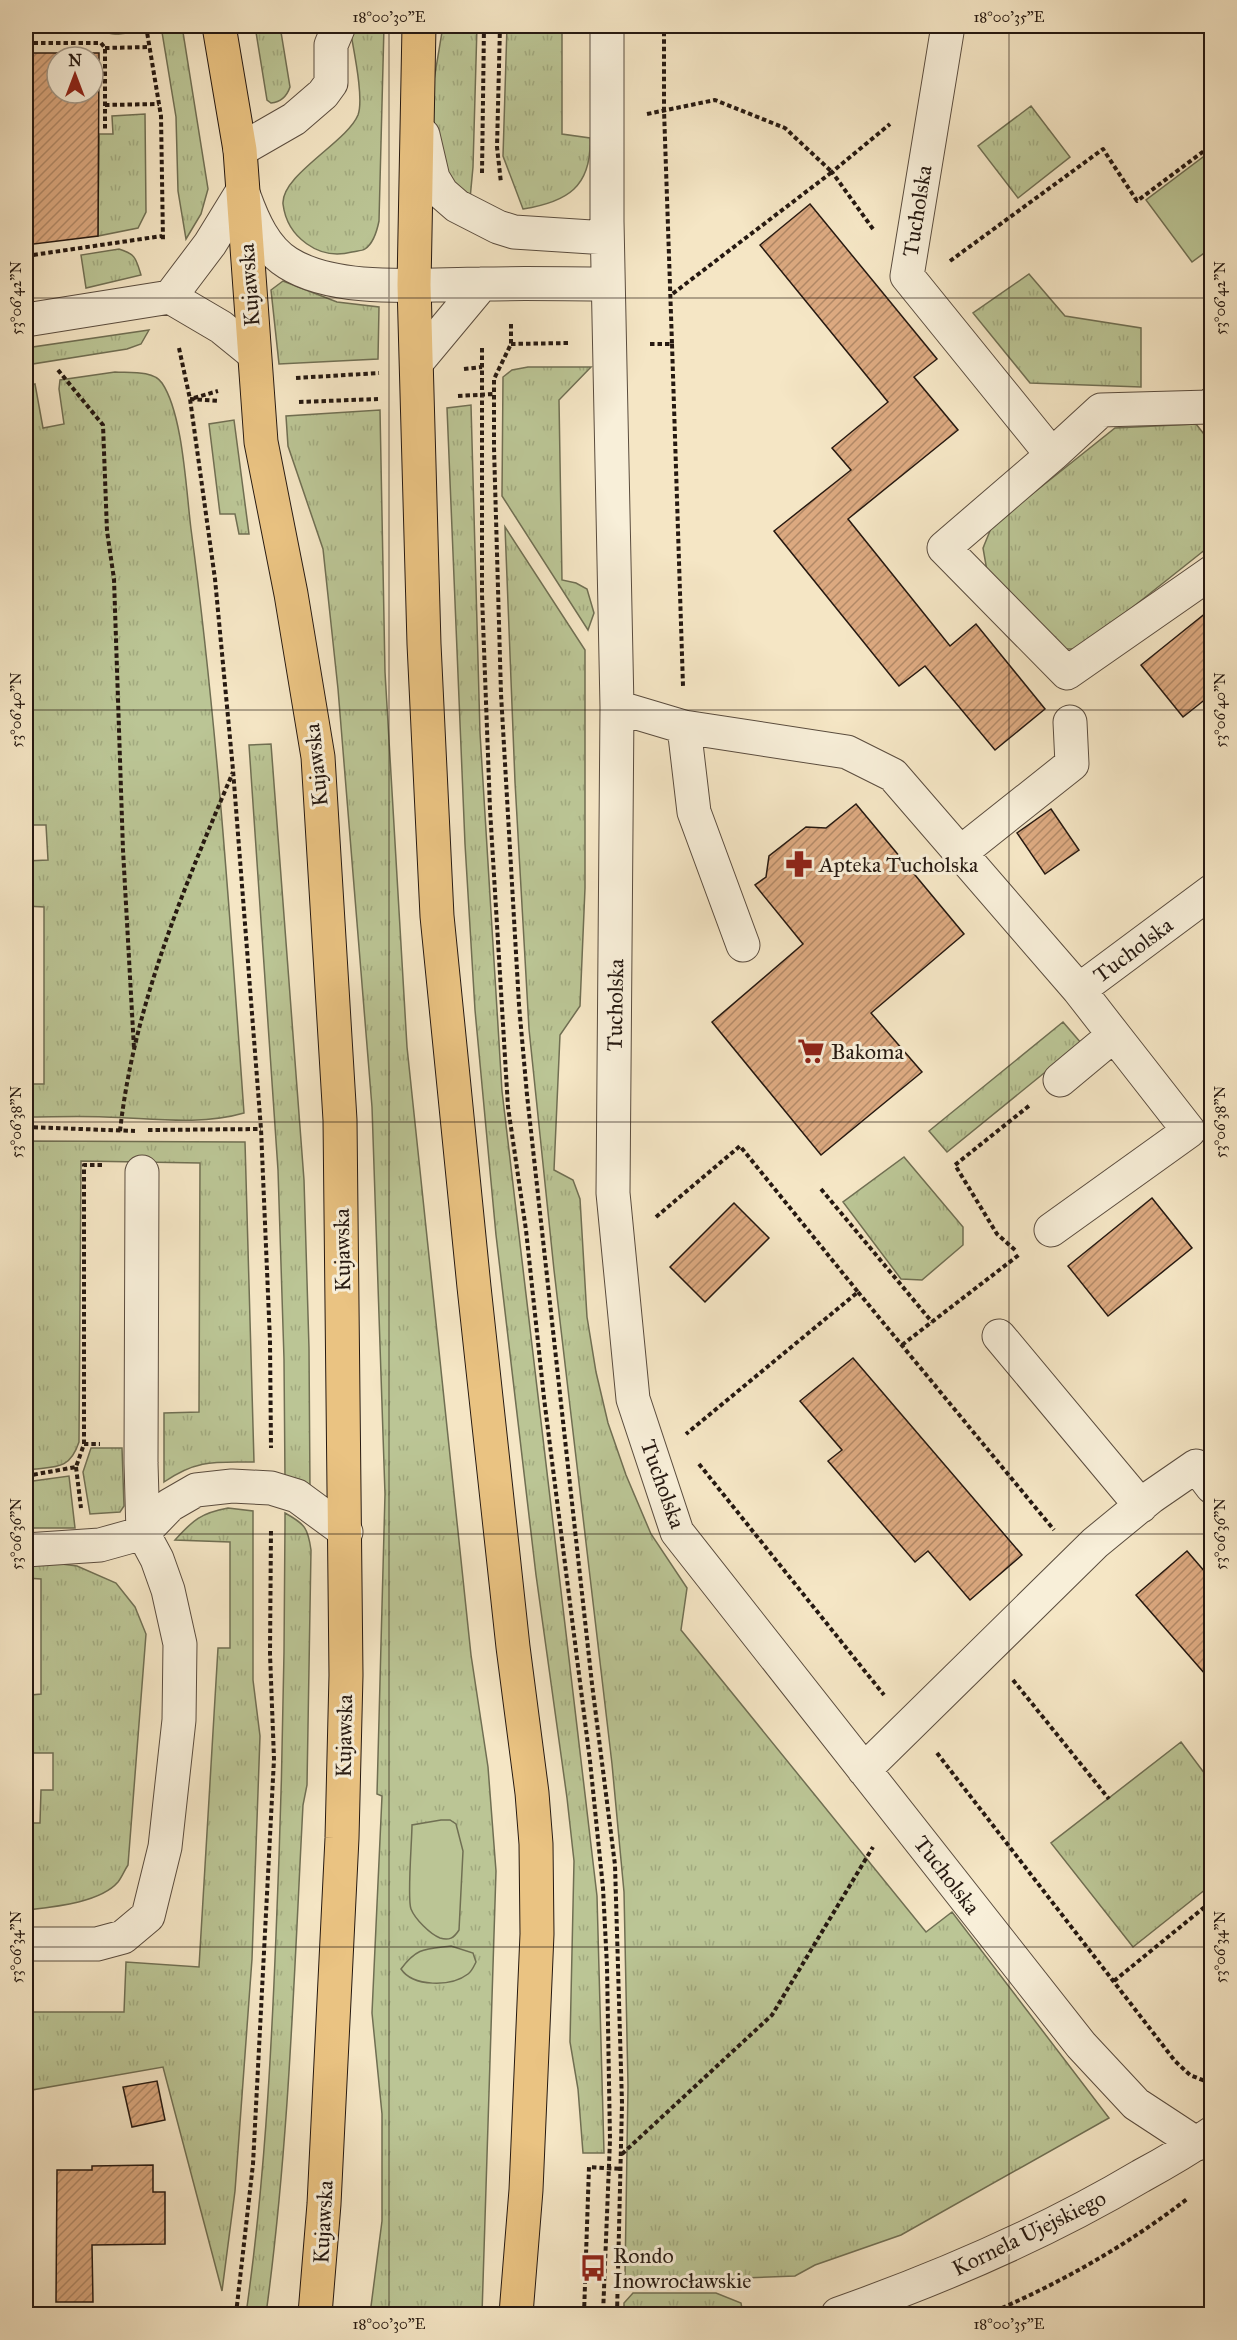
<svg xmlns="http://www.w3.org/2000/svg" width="1237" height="2340" viewBox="0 0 1237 2340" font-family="'IM FELL Great Primer',serif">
	<defs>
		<pattern id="grass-tufts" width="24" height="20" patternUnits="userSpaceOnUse" patternTransform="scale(1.5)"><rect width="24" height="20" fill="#bbc595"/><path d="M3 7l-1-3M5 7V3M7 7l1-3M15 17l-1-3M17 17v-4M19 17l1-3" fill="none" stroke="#a1a97f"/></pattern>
		<pattern id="building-hatch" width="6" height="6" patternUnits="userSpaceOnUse" patternTransform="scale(1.5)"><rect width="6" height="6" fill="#dca980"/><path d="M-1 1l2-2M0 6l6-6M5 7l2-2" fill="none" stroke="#b28967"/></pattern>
	</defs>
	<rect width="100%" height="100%" fill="#f5e6c5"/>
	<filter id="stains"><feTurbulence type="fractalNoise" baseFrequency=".00333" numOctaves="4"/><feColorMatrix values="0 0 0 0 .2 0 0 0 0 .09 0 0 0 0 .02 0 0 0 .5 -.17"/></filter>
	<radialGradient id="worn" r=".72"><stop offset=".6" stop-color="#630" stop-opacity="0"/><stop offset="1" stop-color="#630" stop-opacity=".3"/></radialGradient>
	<path fill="url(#grass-tufts)" stroke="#706f53" stroke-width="1.5" d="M94 26H132L133 32C116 35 108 36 94 26Z
		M161 26H182L208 189 201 214 186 239 178 191 176 117Z
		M255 26H280L290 87C287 96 281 102 271 103L267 100Z
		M355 26H384L379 221C377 231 374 243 365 249 362 251 356 251 352 252 319 261 287 237 283 204 281 175 347 142 358 115 364 99 354 52 351 34Z
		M443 26H477L473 167 470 199 453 186 431 129 433 86Z
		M507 26H590L591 31 562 33V134L590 138C592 187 567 202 523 209L503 156Z
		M1031 106 1070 157 1018 198 978 146Z
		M145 114 146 212 138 228 98 236 99 134H113L112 116Z
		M119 249C136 254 136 259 141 275L86 288 81 255Z
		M1029 274 1065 316 1141 328V387L1030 383 973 313Z
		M283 281 337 302 379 307 378 359 279 364 271 290Z
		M149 330 141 344 127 349 26 365V348Z
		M528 367H591L559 400 562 580 576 583 587 589 594 613 588 630 502 496 503 377 512 370Z
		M115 372C129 373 153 370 162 383 183 414 186 490 191 529 217 723 230 918 244 1113 199 1126 150 1118 105 1117 78 1116 52 1117 26 1117V1084H44V907L26 906V861L48 860 46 825H26V386L35 384 43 428 64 424 59 389 60 380Z
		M471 405 480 733 502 1091 597 1896 604 2153H583L578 2089 570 2042 574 1861 567 1798 536 1575 496 1235 475 1010 465 844 447 408Z
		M380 410 385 672 407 1047 471 1655 488 1767 496 1871 482 2314H370L382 2221V2114L372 2013 382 1796 377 1794 385 1494 372 1107 338 689 323 549 288 446 286 416Z
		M234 420 249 534H239L235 514H220L209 424Z
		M1196 424 1211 443V545L1080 649H1053L987 571 983 548 992 526 1115 428Z
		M505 527 585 650V888L580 1006 560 1035 554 1170 573 1180 580 1199 587 1317 596 1372 608 1423 626 1475 651 1534 687 1588 681 1630 926 1932 952 1912 1109 2118 901 2235 815 2265 795 2276 633 2282 625 2276 628 2086 624 1892 612 1764 554 1270 529 1029 515 782Z
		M271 744 304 1180 309 1348 310 1490 285 1479 284 1359 278 1170 249 745Z
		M1063 1022 1081 1043 947 1152 929 1131Z
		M26 1141 245 1142 254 1462C216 1462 197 1459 164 1482V1413L199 1412 200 1163 81 1161 79 1442C69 1472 54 1466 26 1470Z
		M904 1157 963 1227V1245L922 1280 901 1279 843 1202Z
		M91 1448H122L124 1506 120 1512 90 1514 83 1472Z
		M69 1476 75 1528H26V1482Z
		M228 1508 253 1511V1680L260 1736 252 1959 235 2191 222 2291 163 2067 26 2091V2012H124L126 1962 199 1967 218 1648H230V1542L175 1540C193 1520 201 1513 228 1508Z
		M285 1513C305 1524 308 1528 311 1550L307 1785 303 1805C294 1975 289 2146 266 2314H246C264 2188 271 2062 276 1935 282 1794 285 1654 285 1513Z
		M26 1563H54L77 1566 116 1583 135 1607 146 1634 128 1865C124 1871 122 1877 118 1882 100 1903 52 1907 26 1910V1880H29V1823H40L41 1790H53V1753H31V1695L41 1694V1579L26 1578Z
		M1181 1742 1211 1782V1885L1133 1947 1051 1843Z
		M633 2293H716L741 2303 743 2314H624V2303Z"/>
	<path fill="#bbc595" stroke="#706f53" stroke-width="1.5" d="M1211 151V248L1192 262 1146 200Z
		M441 1820H450L456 1824 463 1851 459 1930C454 1938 449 1941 440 1938 430 1934 415 1919 411 1909 407 1899 412 1840 412 1825Z
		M451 1946 473 1953 476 1962C474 1966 472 1971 468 1974 451 1987 413 1987 401 1969 417 1947 426 1949 451 1946Z"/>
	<path fill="url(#building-hatch)" stroke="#261911" stroke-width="1.5" fill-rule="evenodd" d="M26 53H99L98 236 26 245ZM57 57H93V93H57Z
		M810 204 937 359 914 377 958 430 848 519 950 646 976 624 1045 709 995 750 925 666 899 686 774 531 851 470 832 448 888 402 760 245Z
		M1212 608V694L1183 717 1141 665Z
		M856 804 964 934 871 1013 922 1072 821 1155 712 1022 803 944 755 885 766 877 769 856 806 827 826 828Z
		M1051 809 1079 850 1045 874 1017 833Z
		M1152 1198 1192 1248 1108 1316 1068 1266Z
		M734 1203 769 1238 705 1302 670 1267Z
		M853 1358 1022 1555 970 1600 928 1551 915 1562 828 1461 842 1450 800 1401Z
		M1187 1551 1212 1580V1682L1136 1595Z
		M157 2081 165 2120 132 2127 123 2087Z
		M153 2165V2192H165V2244L92 2245 93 2302H56L57 2170H92V2166Z"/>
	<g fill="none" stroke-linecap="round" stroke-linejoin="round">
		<defs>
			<path id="minor" d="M607 26V221L617 707 613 1193 633 1399 677 1532 1081 2045 1136 2104 1197 2144
				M948 26 907 276 1052 455 1101 410 1209 407 1212 404
				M423 135 433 178 442 193 457 206 498 227 514 232 607 238
				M240 150 294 119 323 94 331 83V45L339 26
				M244 196C253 221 265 249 288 263 337 294 425 284 481 284 523 283 566 284 608 284
				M170 297 210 244 242 192
				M170 297 221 327 253 353
				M26 320 170 297
				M417 362 482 284
				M1052 455 944 548 1067 673 1212 572
				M617 707 684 727 847 752 893 775 1079 990 1212 891
				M684 727 694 812 743 945
				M960 853 1072 764 1070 722
				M1060 1080 1114 1035 1079 990
				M1051 1230 1189 1131 1114 1035
				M999 1336 1141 1506
				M26 1550 100 1545 143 1533 170 1505 196 1490 232 1486 271 1488 297 1496 346 1532
				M864 1770 1095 1543 1151 1497 1196 1466 1212 1487
				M26 1944H97L123 1937 148 1916 165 1847 179 1720 180 1644 168 1590 157 1559 143 1533 141 1463 142 1172
				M838 2314C943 2277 1045 2233 1141 2176 1165 2163 1189 2149 1212 2133"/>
			<path id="major" d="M219 26 240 150 261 442 291 594 318 757 340 1120 346 1675 342 1838 324 2204 315 2314
				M419 26 414 285 424 644 437 916 474 1287 513 1647 532 1793 536 1844 537 1934 526 2190 516 2314"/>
		</defs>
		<use href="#minor" stroke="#5a4c3e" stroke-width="35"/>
		<use href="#major" stroke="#261911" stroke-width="35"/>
		<path stroke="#261911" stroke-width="4" stroke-dasharray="4.5 3" stroke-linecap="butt" d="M146 26 161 116 163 240
			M500 26 497 147 501 183
			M26 43H101L105 48V131
			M105 48 150 47
			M105 105 159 104
			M647 114 715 100 785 128 832 172 671 295
			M482 173 484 26
			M873 229 832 172 890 124
			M26 256 162 236
			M950 261 1103 149 1137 201 1212 145
			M511 324V344L494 379V448L501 694 519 1005 527 1095 592 1684 615 1865 622 2103 617 2314
			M511 344 570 343
			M650 344H672L664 110V26
			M672 344 683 686
			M179 348 190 399 215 579 233 770 261 1129 270 1341 271 1448
			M482 348V595L490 809 508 1107 526 1230 544 1398 590 1761 603 1888 607 1966 610 2140 603 2314
			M464 369 482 367
			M58 370 103 425 107 531 114 579 123 850 134 1049
			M296 378 379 373
			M458 396 494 394
			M194 398 218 391
			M190 399 219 401
			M299 402 378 399
			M26 1127 135 1131
			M148 1130 261 1129
			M120 1131C134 1005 184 888 233 772
			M821 1189 932 1322
			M656 1217 740 1146 858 1292 686 1434
			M1015 1250 997 1234 955 1165 1030 1105
			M858 1292 1054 1530
			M902 1345 1020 1254
			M84 1444V1165H105
			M699 1464 884 1695
			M76 1467 81 1508
			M26 1476 76 1467 84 1444H100
			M1013 1680 1109 1799
			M937 1753 1175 2061 1190 2075 1210 2083
			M1114 1981 1212 1901
			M622 2154 772 2015 873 1847
			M236 2314 253 2164 274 1759 270 1654 271 1528
			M584 2314 589 2167 621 2169
			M988 2314C1059 2284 1126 2246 1187 2199"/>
		<use href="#minor" stroke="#f8efd9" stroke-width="33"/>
		<use href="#major" stroke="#eac382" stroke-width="33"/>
	</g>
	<path fill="none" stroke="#261911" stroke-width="1.5" stroke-opacity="0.45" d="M389 26V2314M1009 26V2314M26 298H1212M26 710H1212M26 1122H1212M26 1534H1212M26 1947H1212"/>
	<defs>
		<symbol id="pharmacy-bare" viewBox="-9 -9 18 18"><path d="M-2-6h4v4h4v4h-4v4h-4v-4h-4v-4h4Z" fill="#8f2418" stroke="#f8efd9" stroke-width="2.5" paint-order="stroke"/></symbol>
		<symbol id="supermarket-bare" viewBox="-9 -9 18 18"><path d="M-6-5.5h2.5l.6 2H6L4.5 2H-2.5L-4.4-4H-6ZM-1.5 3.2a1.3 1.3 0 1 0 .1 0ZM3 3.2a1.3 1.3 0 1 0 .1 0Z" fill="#8f2418" stroke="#f8efd9" stroke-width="2.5" paint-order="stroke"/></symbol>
		<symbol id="bus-bare" viewBox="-9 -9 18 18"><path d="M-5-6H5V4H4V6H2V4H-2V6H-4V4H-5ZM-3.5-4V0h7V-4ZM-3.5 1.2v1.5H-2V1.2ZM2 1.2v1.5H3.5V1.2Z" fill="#8f2418" stroke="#f8efd9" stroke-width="2.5" paint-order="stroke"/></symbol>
	</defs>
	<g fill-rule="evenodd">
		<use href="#pharmacy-bare" x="780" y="845" width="38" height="38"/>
		<use href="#supermarket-bare" x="792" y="1032" width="38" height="38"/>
		<use href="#bus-bare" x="574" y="2249" width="38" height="38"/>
	</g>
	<g text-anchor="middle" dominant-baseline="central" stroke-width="6" stroke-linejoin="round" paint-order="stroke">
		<g font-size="22" fill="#261911" stroke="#f8efd9">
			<text transform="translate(917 211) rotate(-81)">Tucholska</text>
			<text transform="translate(249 285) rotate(-94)">Kujawska</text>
			<text transform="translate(316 765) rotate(-96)">Kujawska</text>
			<text transform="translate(1133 950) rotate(-37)">Tucholska</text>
			<text transform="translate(615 1005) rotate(-89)">Tucholska</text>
			<text transform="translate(342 1250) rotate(-91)">Kujawska</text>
			<text transform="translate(663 1484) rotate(70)">Tucholska</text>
			<text transform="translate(344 1736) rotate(-89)">Kujawska</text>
			<text transform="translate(947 1875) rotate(52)">Tucholska</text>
			<text transform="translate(323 2222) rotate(-87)">Kujawska</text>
			<text transform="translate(1029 2233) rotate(-26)">Kornela Ujejskiego</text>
		</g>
		<g font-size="22" fill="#261911" stroke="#f8efd9" text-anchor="start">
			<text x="819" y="864">Apteka Tucholska</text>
			<text x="831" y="1051">Bakoma</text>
			<text x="613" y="2255">Rondo<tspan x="613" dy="25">Inowrocławskie</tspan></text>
		</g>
	</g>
	<rect width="1237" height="2340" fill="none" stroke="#f5e6c5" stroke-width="66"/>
	<g transform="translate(75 75)"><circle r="28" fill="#f8efd9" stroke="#a49989" stroke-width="1.5"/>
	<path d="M0-4.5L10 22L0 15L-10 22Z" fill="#8f2418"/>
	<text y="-9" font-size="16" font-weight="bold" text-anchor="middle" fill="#261911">N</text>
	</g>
	<rect x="33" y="33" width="1171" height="2274" fill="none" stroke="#261911" stroke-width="2"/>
	<g font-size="15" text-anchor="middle" fill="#261911">
		<text x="389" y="22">18°00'30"E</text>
		<text x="1009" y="22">18°00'35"E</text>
		<text transform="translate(16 298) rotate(-90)" y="5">53°06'42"N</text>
		<text transform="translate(1220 298) rotate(-90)" y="5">53°06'42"N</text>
		<text transform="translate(16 710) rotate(-90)" y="5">53°06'40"N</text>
		<text transform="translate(1220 710) rotate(-90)" y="5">53°06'40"N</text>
		<text transform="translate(16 1122) rotate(-90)" y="5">53°06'38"N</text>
		<text transform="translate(1220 1122) rotate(-90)" y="5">53°06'38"N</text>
		<text transform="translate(16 1534) rotate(-90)" y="5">53°06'36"N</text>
		<text transform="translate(1220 1534) rotate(-90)" y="5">53°06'36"N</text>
		<text transform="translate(16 1947) rotate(-90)" y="5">53°06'34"N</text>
		<text transform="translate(1220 1947) rotate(-90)" y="5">53°06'34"N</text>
		<text x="389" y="2329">18°00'30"E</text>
		<text x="1009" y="2329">18°00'35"E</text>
	</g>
	<rect width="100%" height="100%" filter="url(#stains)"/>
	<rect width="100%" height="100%" fill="url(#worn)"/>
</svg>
